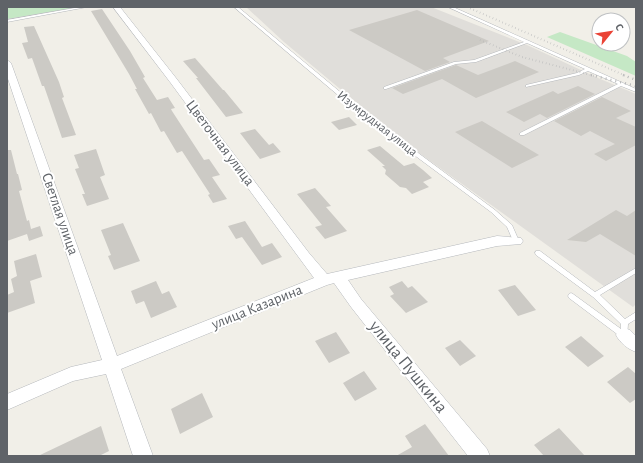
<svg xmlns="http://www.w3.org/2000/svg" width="643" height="463" viewBox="0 0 643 463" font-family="'Alegreya Sans',sans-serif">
	<rect width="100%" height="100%" fill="#f1efe8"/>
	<path fill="#e0deda" d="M246 7H431L527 45 598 78 636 94V304L633 307 401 140 284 42Z"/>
	<path fill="#c5e8c5" d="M12 7H80L7 19V8Z
		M560 32 627 56 636 62V76L547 37Z"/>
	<path fill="#cccac5" d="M102 9 130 51 145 77 143 78 157 100 168 97 175 108 171 109 172 111 204 160 209 159 220 175 212 177 227 199 213 203 208 195 210 194 182 151 177 153 164 131 161 132 151 113 149 114 135 89H137L129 74 91 11Z
		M417 10 489 41 443 58 450 62 425 71 349 30Z
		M34 26 59 82 64 97 62 98 76 135 62 138 44 86H42L32 58 28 59 22 43 28 42 24 27Z
		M195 58 223 90H224L243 113 226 117 196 78H198L183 61Z
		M515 61 539 72 476 98 442 79 403 94 392 88 456 65 478 75Z
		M578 86 595 94 547 118 540 114 524 122 506 112 553 91 558 94Z
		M602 97 631 111 616 118 636 127V145L606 161 594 154 615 144 590 131 581 136 554 121Z
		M349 117 357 125 339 130 331 122Z
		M482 121 539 155 512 168 455 132Z
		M255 129 269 145 273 143 281 152 260 159 240 133Z
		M380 146 404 166 414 163 423 170 432 178 423 182 429 187 412 194 406 188 400 187 385 174 386 170 382 166H385L367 150Z
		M96 149 105 175 100 177 109 199 87 206 82 194H85L75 169 79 168 74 155Z
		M7 150H11L17 174H18L22 190 19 191 27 221 29 220 31 229 40 226 43 236 29 241 27 234 7 241Z
		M315 188 331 206 326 207 347 231 325 239 315 227 322 225 297 194Z
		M616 210 627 216 636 210V256L600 234 586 242 567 240Z
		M245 221 262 247 272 243 282 257 262 265 242 237 236 239 228 226Z
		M123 223 140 261 114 270 108 256 111 255 101 230Z
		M36 254 42 277 30 281 35 303 7 313V295L14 292 11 279 17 276 14 261Z
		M156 281 162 294 169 291 177 307 151 318 144 301 136 304 131 291Z
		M402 281 408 288 412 286 428 302 406 313 390 296 394 294 389 287Z
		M515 285 536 310 518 316 498 290Z
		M336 332 350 353 329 363 315 341Z
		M581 336 604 356 588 367 565 347Z
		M460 340 476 356 460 366 445 348Z
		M628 367 636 374V399L630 403 607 382Z
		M364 371 377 389 355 401 343 383Z
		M202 393 213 417 180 434 171 409Z
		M425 424 449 456H396L412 447 405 436Z
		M101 426 109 451 99 456H38Z
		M559 428 585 456H544L534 445Z"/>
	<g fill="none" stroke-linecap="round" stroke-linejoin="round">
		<defs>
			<path id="lane" d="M80 7H87L7 22V20Z
				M234 7H238L375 121 495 210 512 225 519 241 518 243H514L507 227 491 212 371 123Z
				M448 7H453L623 83 636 89V92L621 86 524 135H520V133L618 84 588 71 579 75 526 87V85L577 73 585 69 527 43 476 62 456 64 386 89H384V87L454 62 474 60 524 42Z
				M536 251H540L595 292 636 268V273L600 295 625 319 636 312V319L628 324 627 337 624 338 621 337 569 298 568 296 569 294 571 293 573 294 621 329V324L593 297 536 255 535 253Z"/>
			<path id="street" d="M113 7H120L176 78 309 253 327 274 497 236 521 238 523 241 521 244 497 246 348 280 361 299 487 449 490 456H468L351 307 334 283 327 285 121 369 153 456H133L106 374 73 381 7 410V394L71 367 102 360 7 76V60L11 63 117 356 314 278 170 82Z
				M624 328 630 330 636 336V352C628 349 620 343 616 335L618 330Z"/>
		</defs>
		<use href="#lane" stroke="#b5b8bc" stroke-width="1"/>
		<use href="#street" stroke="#b5b8bc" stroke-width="1"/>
		<use href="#lane" fill="#fff" fill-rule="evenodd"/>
		<use href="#street" fill="#fff" fill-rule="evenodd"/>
		<path stroke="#b6b7b8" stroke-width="2" stroke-dasharray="0.5 3" stroke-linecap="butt" d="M467 7 626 76
			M480 40 522 57 595 76"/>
		<path stroke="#b6b7b8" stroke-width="2.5" stroke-dasharray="1 4" stroke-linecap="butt" d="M591 75 636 86
			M623 75 636 80"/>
	</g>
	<g text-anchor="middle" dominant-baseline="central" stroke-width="4" stroke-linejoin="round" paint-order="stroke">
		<g font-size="13" fill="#5f6368" stroke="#fff">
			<text transform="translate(377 124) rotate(38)">Изумрудная улица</text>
		</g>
		<g font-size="15" fill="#5f6368" stroke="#fff">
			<text transform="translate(220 143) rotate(53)">Цветочная улица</text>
			<text transform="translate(60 214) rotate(71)">Светлая улица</text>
			<text transform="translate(257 307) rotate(-22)">улица Казарина</text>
		</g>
		<g font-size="18" fill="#5f6368" stroke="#fff">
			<text transform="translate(408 367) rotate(51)">улица Пушкина</text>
		</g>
	</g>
	<rect width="643" height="463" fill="none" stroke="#5f6368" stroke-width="16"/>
	<g transform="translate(611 32) rotate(60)"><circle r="19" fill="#ffffff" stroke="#bfc1c3"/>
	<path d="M0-3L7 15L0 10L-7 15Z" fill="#ea4335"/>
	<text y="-6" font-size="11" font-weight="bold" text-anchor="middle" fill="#5f6368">С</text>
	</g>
</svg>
